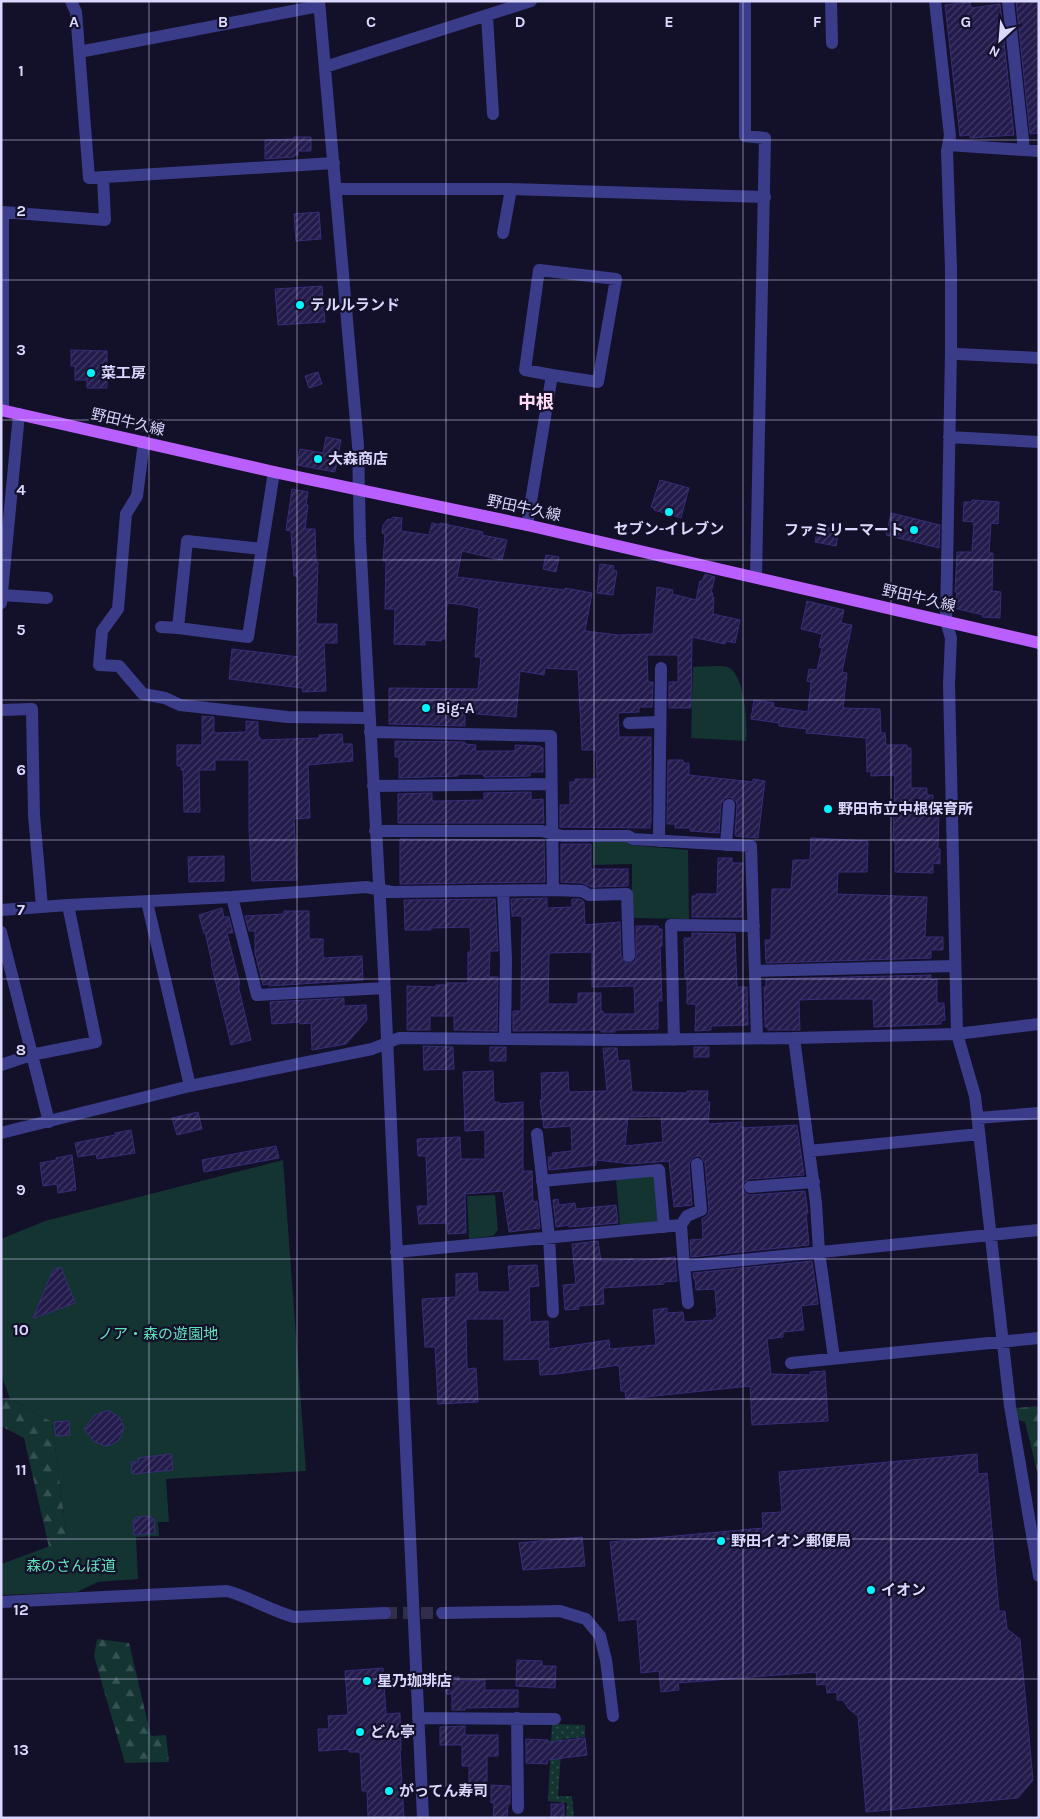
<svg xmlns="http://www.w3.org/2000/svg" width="1040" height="1819" viewBox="0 0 1040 1819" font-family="Karla,'Noto Sans JP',sans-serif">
	<defs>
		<pattern id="forest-firs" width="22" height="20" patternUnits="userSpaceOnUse" patternTransform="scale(1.25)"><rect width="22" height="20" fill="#133431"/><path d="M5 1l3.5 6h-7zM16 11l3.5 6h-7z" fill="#355150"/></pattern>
		<pattern id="garden-dots" width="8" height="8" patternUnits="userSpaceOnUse" patternTransform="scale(1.25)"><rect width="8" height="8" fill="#133431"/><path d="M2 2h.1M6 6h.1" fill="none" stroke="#355150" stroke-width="1.8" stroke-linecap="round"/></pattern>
		<pattern id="building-hatch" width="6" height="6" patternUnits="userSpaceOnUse" patternTransform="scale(1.25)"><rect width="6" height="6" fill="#221b4b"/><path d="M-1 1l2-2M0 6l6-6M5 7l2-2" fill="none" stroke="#423b66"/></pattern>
	</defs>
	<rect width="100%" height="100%" fill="#13102a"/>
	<path fill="#133431" d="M715 666C720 666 726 666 730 668 745 679 748 724 746 741L691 738 693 667Z
		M628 840 629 845 688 850 689 919 632 918V864L593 865V841Z
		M283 1160 306 1471 166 1479 169 1522H158L159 1536 136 1537 138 1579 98 1582 77 1592 1 1595V1564L67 1540 52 1422 10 1399 1 1374V1239L45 1221Z
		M651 1175 656 1178 659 1223 620 1226 616 1179Z
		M495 1195 498 1230 493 1236 469 1239 467 1196Z"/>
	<path fill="url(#forest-firs)" d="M10 1399 52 1422 67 1540 49 1547 24 1438 1 1426V1401Z
		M1039 1406V1479L1025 1422 1018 1420 1015 1408Z
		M97 1639 129 1643 151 1736 166 1735 169 1762 125 1763 94 1656Z"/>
	<path fill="url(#garden-dots)" d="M552 1724 585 1725V1737L562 1739 558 1796H572L574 1818H566L567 1803 548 1801Z"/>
	<path fill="url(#building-hatch)" stroke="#372d78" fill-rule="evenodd" d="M1039 1V133L1030 134 1016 2Z
		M970 2 971 8 1000 4 1014 135 970 138V135L960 136 945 5Z
		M294 137H311V151H298V155H294V157L265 159V140L293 139Z
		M319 212 321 239 296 241 294 214Z
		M322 286 325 322 278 325 275 289Z
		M71 350 107 351V388H87V380H75V366H71Z
		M318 372 322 384 309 388 305 376Z
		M326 437 341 440 335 472 297 465 300 449 323 453Z
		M660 480 689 488 681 518 654 510V508L651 507Z
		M292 489 308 492 306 505H308L305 529H315L316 562H318L316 624H337V643H324L326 691 303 692 302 688 229 679 232 649 299 657 297 613 298 576H294L291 531 286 530Z
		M972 500 999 502 998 524 991 523 989 553H993L992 591 1001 592 1000 618 982 617 983 615 954 608 957 592H955L957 552H972L974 522 963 521 964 502H972Z
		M891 513 940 525 939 548 886 535Z
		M393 517 402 518 401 531 429 535 432 523 440 525V523L483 532 482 535 507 540 502 560 462 551 457 577 565 590V588L592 593 585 631 618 635 653 634 657 587 673 590 672 594 696 600 700 581H702L705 574 715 577 711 593H713L712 597H714L713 614 740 620 735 643 726 641 725 644 692 637 691 708H669V682H678V655H647L648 682H653L652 707H639V712L618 713 619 737H651V823H650V828L560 827V805H570V782H575V779H597L596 750H582L578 670 545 668 544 675 520 671 516 717 465 713V726L389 724V688L478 689 481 657H475L479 608 464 605 447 603 445 639H442L441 641 425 640V645L394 644 395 609H385L386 561H383L385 534 382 533 383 525 388 519 390 520Z
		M818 526 839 530 836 546 815 542Z
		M546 555 559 557 556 572 543 569Z
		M600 564 614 566 613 570 617 571 613 595 597 593Z
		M807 601 844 610 841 623 852 625 842 672 847 673 843 708 880 709 881 733H885L886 745H907V748H911V788H927V795H933L932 811 939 812 938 849H940V864L933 863V873L895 872V841H893L895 775 871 776V771L867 772 866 738 806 733 807 729 779 726V723L751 719 754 700 774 703 773 707 808 712 811 682 807 681 809 669 817 670 822 648 819 647 822 634 801 629Z
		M202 716 214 717V733L246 732V721L258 722V737H260V740L319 738V735L342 734 343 744H352L353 761 308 765 310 818 294 819 297 880 252 881 249 828V760H215V770H199L200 812H184L183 770H181V766H177V745H202Z
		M395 741 465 742V744L476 745 475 751H515V745L539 746 543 748V772H530V776L484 777 483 774H458V776L399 778V757H395Z
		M668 760H683V763H689V775L753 782V779L765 781 758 838 736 836 735 834 737 805 736 801 730 797 725 798 721 804 719 833 690 831 691 828H675V824H667Z
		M531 792V800L543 799 544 823H398V794L432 793V801H440L484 800V793Z
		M811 838 868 841 867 872H838L837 894 927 897 925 937H943V950H931V958L766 963 765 940H771L772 889H791L793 860H810Z
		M400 839 544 840 545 882 400 884Z
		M561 844H591V869H628V886L591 887 582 883 561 882Z
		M224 856V881L189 882 188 857Z
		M718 858H732V863H743L742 917H692V896H696V894H717Z
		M547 898V908L572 907V899H580L584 902 585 925 620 922 621 956 626 963H633L636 959V926H658L659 929H662V946H660L662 1001H658V1029L615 1030V1032H601V1030L513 1031V1011H521L522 916H512L511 899ZM592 952V987L634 986 635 1014H603V1011H601V993H578V1004H548L549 953Z
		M495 899 498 951H490L489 977H498L497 1031 454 1030V1016H430V1030H407V986L436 987V985H447V983H468V952H471L470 927 431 928V930H405L404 900Z
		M222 908 224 917H229L233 933H227L240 985H238L251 1040 231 1045 211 963H212L205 932 204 933 199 915Z
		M284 911H309V939H323V958L362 956 363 980 269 986V984L263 985 255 953V931H249L245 916 284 914Z
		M692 933 735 934 737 987H747L748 1025 711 1026V1030L695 1031 696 1004H687V978H685L684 938H692Z
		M931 975V980L937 979V1003H944L945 1020 941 1021V1024L874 1027 873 999H827L799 1000 800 1030H768V1027H765L764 987H766V979Z
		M344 998V1006L366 1005 367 1020 346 1044 312 1050 311 1023 300 1024V1022L272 1024 270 1002Z
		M423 1046 453 1047 454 1069 424 1070Z
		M490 1047H506V1061H490Z
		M694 1047H709V1057H694Z
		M603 1048H617L618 1061 629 1060 632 1092 687 1093V1091H708L707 1102H710L708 1124 741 1122 742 1128 797 1125 804 1175 749 1179 743 1183 742 1188 746 1194 751 1195 805 1191 808 1213H806L809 1245 691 1257 690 1240 703 1239 702 1219 708 1215 709 1209 705 1163 700 1156 693 1157 689 1164 692 1205 674 1207 669 1161 632 1164 596 1160V1165L549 1170 548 1157H553L552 1153 572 1151 571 1126 544 1128 540 1100H542L541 1073 568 1072 569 1092 607 1091ZM661 1116 663 1142 625 1146 628 1117Z
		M493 1071 494 1102H499V1104L523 1102V1171H532L533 1202 537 1201 540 1228 509 1232 503 1191 465 1194 466 1233 448 1234 447 1223 419 1224 417 1206H428L426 1156H418L417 1139 460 1137 461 1159H485V1130L465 1131 463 1072Z
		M198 1112 202 1129 177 1135 172 1118Z
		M131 1130 135 1153 97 1159 96 1154 78 1157 75 1143 115 1135V1133Z
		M276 1146 279 1158 204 1172 202 1160Z
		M72 1155 76 1190 58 1193 57 1184 43 1186 40 1163 56 1160V1158Z
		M558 1199 559 1205 575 1203 576 1209 616 1205 618 1223 569 1227V1225L556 1227 553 1200Z
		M598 1241 601 1261 633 1259V1261L675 1257 677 1281 664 1282V1284L603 1288 604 1304 578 1306 579 1309 565 1310 563 1285 576 1284 572 1244Z
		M812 1261 818 1304 801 1306 804 1330 783 1332V1337L767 1339 771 1374 810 1375V1372L825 1371 828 1421 752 1425 750 1386 626 1399 625 1391H621L619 1365 557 1374 540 1375 539 1359 504 1360V1319H466L467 1369 476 1368 478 1402 438 1404 435 1347H425L422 1299 456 1297V1274L477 1273 478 1292H510L508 1266 537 1265 539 1286 529 1287 530 1322 548 1321 549 1349 609 1340 610 1349 656 1345 653 1310 667 1308V1313L683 1312 684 1322 714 1320V1318L717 1317 715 1289 696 1290 695 1279H694L693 1273Z
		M61 1267 75 1303 33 1318 53 1270Z
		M105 1411H110L120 1418 124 1428 119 1440 111 1445 105 1446 95 1442 84 1429 94 1416Z
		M69 1421 70 1435 56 1436 54 1422Z
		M171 1454 173 1470 132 1474 131 1462H138V1458Z
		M977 1454 978 1474 987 1473 999 1611H1005L1007 1629 1020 1639 1033 1780 1018 1798 866 1812 858 1716 849 1709 843 1700H837V1692L827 1693 826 1684 817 1685 816 1672 678 1683 679 1690 661 1692 659 1671 641 1673 637 1619 619 1621 610 1542 763 1528 762 1513 782 1512 779 1472Z
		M151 1516V1519H154L155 1533 134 1535 133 1520H136V1517Z
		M582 1537 585 1566 523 1570 519 1543Z
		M517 1660 542 1661V1666H556L555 1688 516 1686Z
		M383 1668 386 1714 400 1713 401 1750H400L404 1818H368L367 1791H362L360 1752H349V1749L319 1751 318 1729H329L328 1716 348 1715 345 1671Z
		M459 1677V1681L485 1680V1690H518V1707L465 1708V1710H452V1694H447L446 1678Z
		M465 1726V1735H498V1756H487V1786H469V1766H462V1745H440V1727Z
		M585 1738 587 1755 548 1760 547 1764 526 1763V1739L548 1740V1742Z
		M491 1785 510 1786V1804H508L507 1818H493L494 1803H491Z
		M551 1804H564V1818L551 1817Z"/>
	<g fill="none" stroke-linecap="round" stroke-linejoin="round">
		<path stroke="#312e4a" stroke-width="12" stroke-dasharray="12 6" stroke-linecap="butt" d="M385 1613H442"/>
		<path stroke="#3a3c8a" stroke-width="12" d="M71 1 76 12 89 178 334 163
			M319 1 358 445 360 539 384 973 423 1818
			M745 1V136L765 138 756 577
			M831 1 832 43
			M935 1 950 136 947 151 951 268V351L946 621 951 638 949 684 957 1034 975 1096 1010 1406 1039 1576
			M1008 1 1024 150
			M487 16 493 114
			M79 52 319 6
			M325 67 531 1
			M948 145 1039 151
			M336 189H511L765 197
			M503 233 511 189
			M951 351 958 354 1039 358
			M3 410V212L105 220 103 177
			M949 437 1039 442
			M144 442 137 496 126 514 118 609 102 631 99 665 119 666 143 694 165 698 180 705 287 717 369 718
			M527 525 552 375 525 370 539 270 616 279 598 382 552 375
			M262 549 187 541 178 628 248 637 274 472
			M2 595 47 598
			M1 603 19 414
			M161 627 178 628
			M1 710 32 709 34 815 42 907
			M629 723 660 722
			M373 786 551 784
			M375 831H542L562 836H628L633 839 751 846 757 1038
			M659 841 661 668
			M726 845 729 805
			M553 890 582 891 589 895 627 894 629 956
			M503 891 506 959 505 1039
			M232 897 257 995 385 988
			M147 902 190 1086
			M1 910 68 905 232 897 366 887 392 892 553 890 551 736 370 732
			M1 932 49 1122
			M756 971 954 966
			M794 1038 816 1203 819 1252 834 1358
			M674 1040 671 925 754 926
			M1 1065 31 1055 96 1042 68 905
			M978 1118 1039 1113
			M1 1133 190 1086 372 1049 399 1038 625 1040 794 1038 957 1034 1039 1024
			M537 1134 549 1237 553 1312
			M809 1151 979 1134
			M542 1181 659 1170 664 1227
			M750 1187 814 1182
			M681 1225 687 1216 701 1210 697 1164
			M396 1252 681 1225 684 1266 1039 1230
			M684 1266 688 1303
			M791 1363 1039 1338
			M1 1602 227 1591C250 1597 271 1611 294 1617L385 1613
			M442 1613 560 1611 586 1619 600 1636 606 1660 613 1716
			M418 1718 555 1719
			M517 1718 518 1808"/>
		<path stroke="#ba5fff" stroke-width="12" d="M1 410 274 472 527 525 1039 643"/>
	</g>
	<path fill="none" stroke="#dbd8ff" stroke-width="1" stroke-opacity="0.55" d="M149 1V1818M297 1V1818M446 1V1818M594 1V1818M743 1V1818M891 1V1818M1 140H1039M1 280H1039M1 420H1039M1 560H1039M1 700H1039M1 840H1039M1 979H1039M1 1119H1039M1 1259H1039M1 1399H1039M1 1539H1039M1 1679H1039"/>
	<g fill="#04f5ff" stroke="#13102a" stroke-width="2">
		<circle cx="300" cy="305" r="5"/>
		<circle cx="91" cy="373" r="5"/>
		<circle cx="318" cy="459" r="5"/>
		<circle cx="669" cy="512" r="5"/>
		<circle cx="914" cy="530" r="5"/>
		<circle cx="426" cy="708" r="5"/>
		<circle cx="828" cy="809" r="5"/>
		<circle cx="721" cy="1541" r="5"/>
		<circle cx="871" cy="1590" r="5"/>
		<circle cx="367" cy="1681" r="5"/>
		<circle cx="360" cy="1732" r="5"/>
		<circle cx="389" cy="1791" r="5"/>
	</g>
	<g text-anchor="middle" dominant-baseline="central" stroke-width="4.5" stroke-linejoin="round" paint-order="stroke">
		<g font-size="15" font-weight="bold" fill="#dbd8ff" stroke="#13102a" text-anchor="start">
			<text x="310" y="305">テルルランド</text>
			<text x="101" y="373">菜工房</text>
			<text x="328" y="459">大森商店</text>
			<text x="669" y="529" text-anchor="middle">セブン-イレブン</text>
			<text x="904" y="530" text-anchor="end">ファミリーマート</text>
			<text x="436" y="708">Big-A</text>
			<text x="838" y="809">野田市立中根保育所</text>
			<text x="731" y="1541">野田イオン郵便局</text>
			<text x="881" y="1590">イオン</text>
			<text x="377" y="1681">星乃珈琲店</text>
			<text x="370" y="1732">どん亭</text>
			<text x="399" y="1791">がってん寿司</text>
		</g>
		<g font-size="15" fill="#dbd8ff" stroke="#13102a">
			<text transform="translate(128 422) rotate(13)">野田牛久線</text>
			<text transform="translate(524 508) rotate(12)">野田牛久線</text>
			<text transform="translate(919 598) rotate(13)">野田牛久線</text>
		</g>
		<g font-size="15" fill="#60e3bb" stroke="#13102a">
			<text x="158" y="1334">ノア・森の遊園地</text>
			<text x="71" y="1566">森のさんぽ道</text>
		</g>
		<g font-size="18" font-weight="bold" fill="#ffdaf4" stroke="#13102a">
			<text x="536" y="402">中根</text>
		</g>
	</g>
	<g font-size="16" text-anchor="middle" font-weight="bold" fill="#dbd8ff" stroke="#13102a" stroke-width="4.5" stroke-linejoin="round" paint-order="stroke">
		<text x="74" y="27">A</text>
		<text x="223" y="27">B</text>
		<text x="371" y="27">C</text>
		<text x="520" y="27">D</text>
		<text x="669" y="27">E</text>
		<text x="817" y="27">F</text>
		<text x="966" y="27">G</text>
		<text x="21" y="76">1</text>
		<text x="21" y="216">2</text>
		<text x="21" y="355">3</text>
		<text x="21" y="495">4</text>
		<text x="21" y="635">5</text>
		<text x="21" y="775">6</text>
		<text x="21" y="915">7</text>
		<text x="21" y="1055">8</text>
		<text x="21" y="1195">9</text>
		<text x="21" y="1335">10</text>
		<text x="21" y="1475">11</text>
		<text x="21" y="1615">12</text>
		<text x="21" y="1755">13</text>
	</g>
	<rect width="1040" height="1819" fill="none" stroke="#dbd8ff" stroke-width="5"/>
	<g transform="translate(1000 40) rotate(206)" stroke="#13102a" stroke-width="4" paint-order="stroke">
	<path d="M0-4L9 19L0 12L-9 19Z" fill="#dbd8ff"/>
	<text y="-8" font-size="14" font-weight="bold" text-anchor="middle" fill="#dbd8ff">N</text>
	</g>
</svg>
